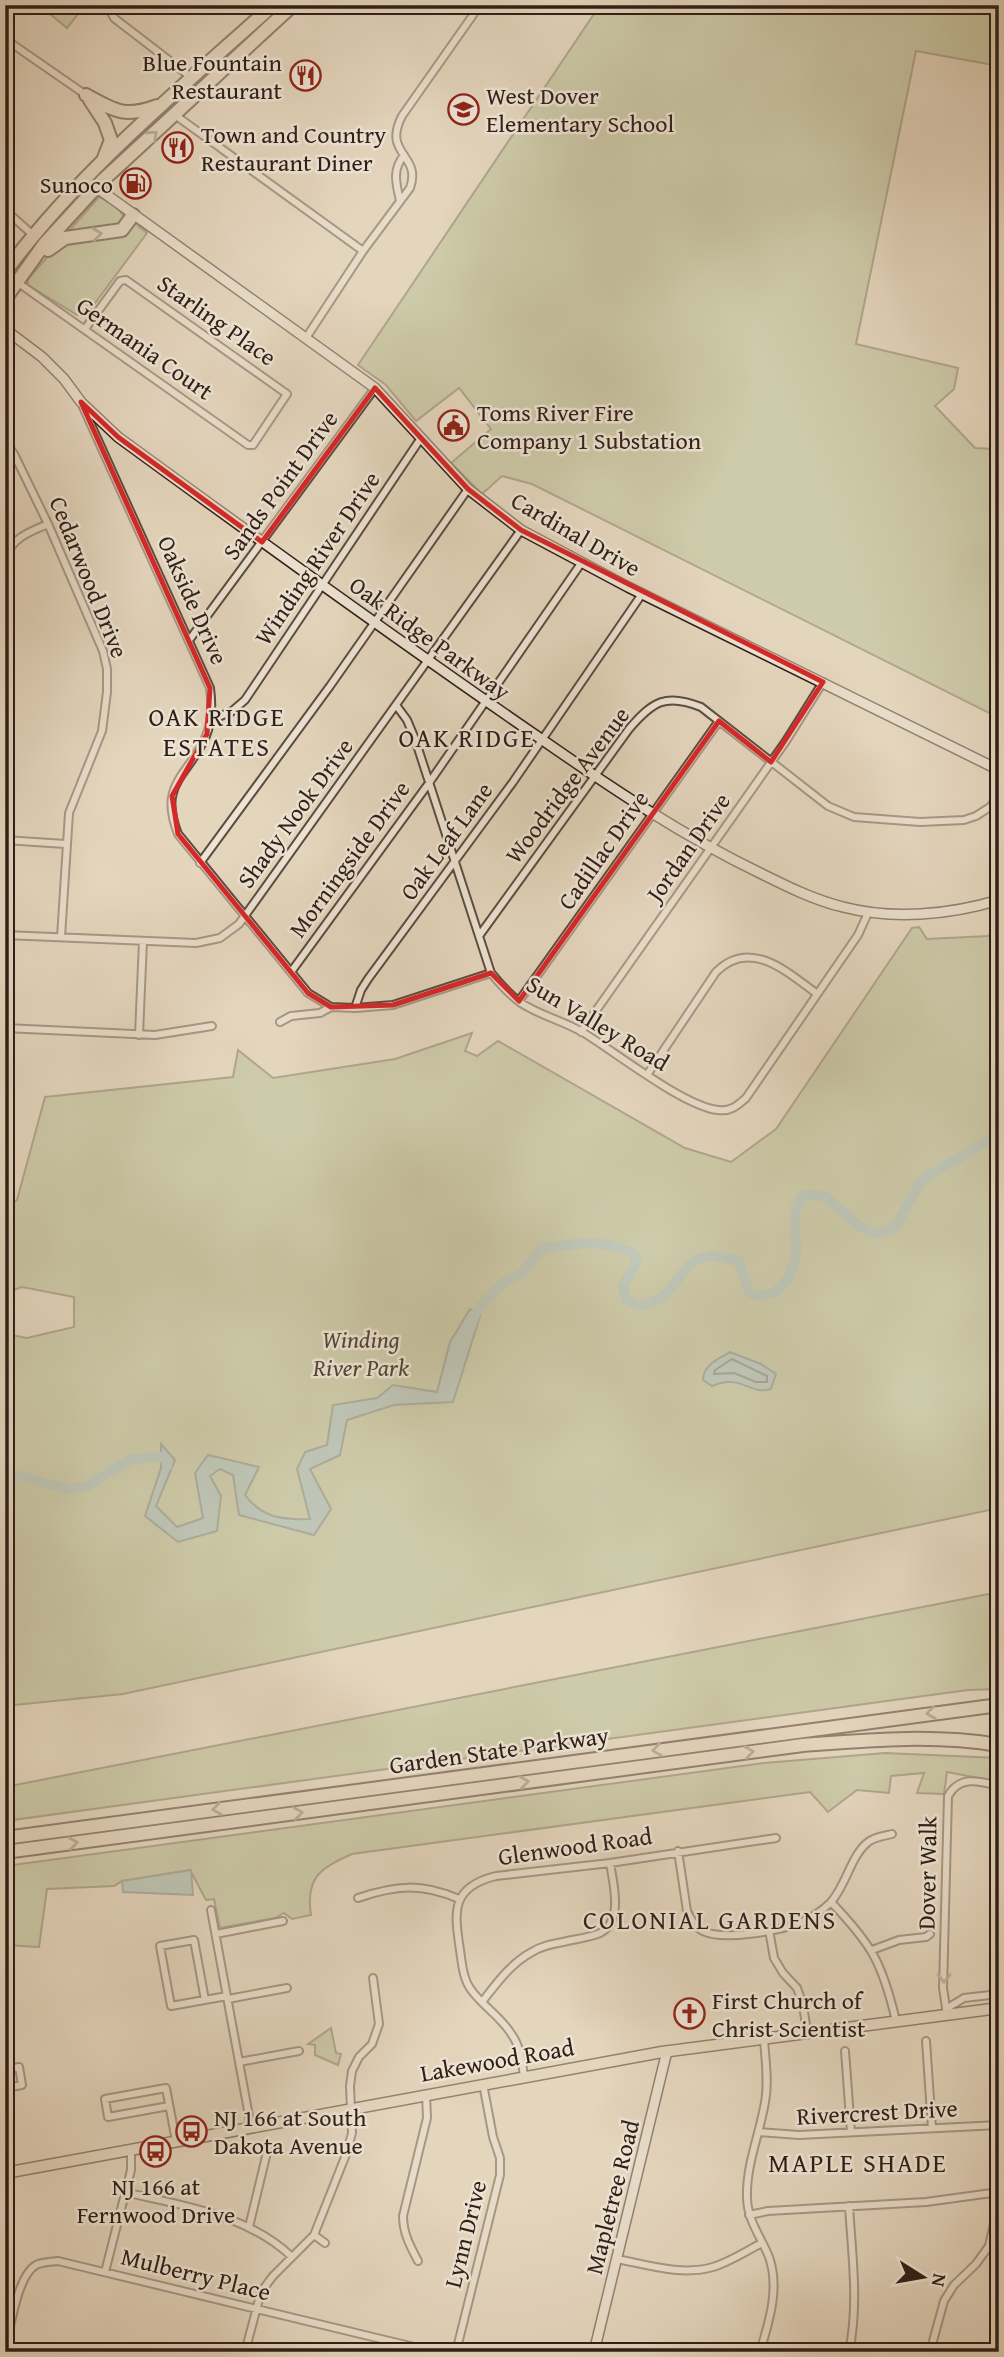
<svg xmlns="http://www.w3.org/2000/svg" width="1004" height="2357" viewBox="0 0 1004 2357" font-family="'Gentium Book Plus',serif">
	<rect width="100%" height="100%" fill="#e4d6bd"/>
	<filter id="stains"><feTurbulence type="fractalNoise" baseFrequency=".00286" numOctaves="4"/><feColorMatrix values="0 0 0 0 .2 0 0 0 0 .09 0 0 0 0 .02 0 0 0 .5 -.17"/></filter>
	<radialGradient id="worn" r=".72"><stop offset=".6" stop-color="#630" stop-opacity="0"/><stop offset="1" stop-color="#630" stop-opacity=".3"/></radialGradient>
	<path fill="#b3be92" stroke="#726e55" stroke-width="2" d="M39 5H85L67 28Z
		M600 5H999V66L916 51 856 344 958 368 954 389 935 406 975 448 995 449 999 456V718L532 484 502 476 482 494 451 463 491 429 459 388 416 421 386 385 358 365Z
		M99 197C110 202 126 210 124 224L68 232Z
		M133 224 139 225 148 232 138 226 147 233 87 314 77 315 28 285V279L57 246Z
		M919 927 927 939 988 936 999 930V1508L123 1694 5 1706V1334L27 1338 74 1327V1297L22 1287 5 1293V1207L17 1200 45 1097 233 1077 238 1050 273 1078 395 1059 472 1033 465 1051 477 1056 498 1041 685 1148 731 1162 776 1129 912 928Z
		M999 1592V1689L968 1690 5 1821V1787Z
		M885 1753 999 1758V1782L947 1772 944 1794 917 1793 924 1773 891 1776 889 1793 857 1790 828 1812 810 1792 352 1854C321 1868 305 1877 311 1915L292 1919 284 1913 275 1918 220 1928 214 1899 206 1900 190 1870 122 1881 114 1886 47 1889 39 1947 5 1945V1866L764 1763Z
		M331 2028 336 2053 341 2054 338 2065 315 2055V2045L308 2044Z"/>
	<path fill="#95b9b3" stroke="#6d7b75" stroke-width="2" d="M470 1309 480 1316 453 1402 394 1405 347 1420 340 1455 310 1469 331 1509 314 1535 239 1515 233 1475 220 1469 210 1476 221 1496 217 1531 178 1542 145 1516 161 1468V1444L175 1460 156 1506 177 1527 203 1518 195 1473 208 1455 259 1467 245 1495C262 1518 283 1520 310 1519L297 1469 305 1452 327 1445 333 1405 377 1398 393 1385 437 1392 450 1342Z
		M730 1352 761 1364 776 1374 771 1389C750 1396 741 1373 712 1386L703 1380C703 1365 718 1359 730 1352Z
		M191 1870 193 1895 123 1892 122 1881Z"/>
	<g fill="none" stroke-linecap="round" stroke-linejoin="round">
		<path stroke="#626c66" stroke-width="2" d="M732 1359 767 1376V1382H756L734 1373 714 1374 715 1370Z"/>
		<path stroke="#95b9b3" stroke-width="10" d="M471 1326 476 1313 485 1301 504 1282 521 1274 542 1248C576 1245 604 1236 635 1255L637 1261 623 1286 626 1299 638 1306C693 1297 671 1238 739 1262L749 1292 759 1296 775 1293 788 1278 796 1258 795 1210 803 1195 825 1196 859 1226 877 1234 894 1229 922 1180 999 1134
			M5 1478 21 1476 66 1489 86 1487 131 1459 161 1457 166 1459 167 1466"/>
		<defs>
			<path id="street" d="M107 5 114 18 192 78
				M5 39 86 95
				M175 115 363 251
				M400 201C396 183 392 170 404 155
				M5 210 33 235
				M17 282 248 445H253L287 394 126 280 120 281 85 329
				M306 338 363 251 410 188C422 154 382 155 402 116L480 5
				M83 407 210 688C212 703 212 721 206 736 188 777 158 783 178 834L308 993 331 1007
				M5 441 14 454 48 524 103 651 107 669V692L102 731 69 813 61 937
				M5 557C14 537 29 532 48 524
				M190 639 375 388
				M5 683 10 693 5 705
				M396 705 407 720 415 739 491 973C500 984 510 995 521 1003 541 1016 564 1021 584 1033 615 1052 685 1107 718 1110 730 1112 737 1106 746 1098L858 935 868 913
				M210 720 231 712 245 700 421 438
				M5 840 65 844
				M200 863 330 686 468 489
				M5 935 196 943 220 938 239 924 521 530
				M479 936 629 729C653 701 666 693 701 707L828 806 854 817 920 822 964 820 976 816 990 807 999 795
				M291 972 429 783 582 562
				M519 1001 719 721
				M355 1008 361 990 368 979 513 782 642 594
				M280 1022 291 1016 320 1013 331 1007 355 1008 393 1005 491 973
				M5 1028 155 1035 212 1026
				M581 1032 786 741 823 682
				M139 1035 143 941
				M647 1075 716 972C750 938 786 971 816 993
				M678 1851 687 1911C691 1919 695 1927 703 1931 723 1941 778 1931 799 1923 809 1920 823 1910 830 1903 845 1888 851 1856 867 1843 873 1837 884 1836 892 1834
				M358 1898C396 1885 422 1883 459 1899
				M831 1902C872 1945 882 1962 896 2021
				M211 1910 251 2127
				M769 1930 774 1958 783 1973 797 1988 803 2005 807 2032
				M216 1934 283 1921
				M872 1950 899 1940 926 1937 930 1934
				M228 1999 287 1988
				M205 2000 194 1940 160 1946 171 2006 227 1996
				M482 2002C496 1984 511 1963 532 1952 541 1946 552 1944 563 1942 574 1939 589 1938 600 1933 624 1921 613 1883 610 1863
				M946 2009 964 1998 999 1994
				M947 2014 943 1988 948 1796C960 1775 979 1781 999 1786
				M926 2041 932 2128
				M845 2051 851 2132
				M239 2062 299 2051
				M5 2070 19 2067 22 2085 5 2088
				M524 2076C522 2062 520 2046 512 2035 502 2018 484 2007 472 1991 463 1980 462 1964 460 1950 454 1911 451 1887 496 1876L610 1863 776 1838
				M169 2106 108 2117 105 2099 166 2088 176 2141
				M758 2132 799 2135 999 2125
				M125 2192C183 2206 247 2214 292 2257
				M749 2215 768 2211 926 2202 999 2192
				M249 2227 268 2148
				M314 2235 325 2243
				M989 2246 999 2258
				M617 2259C648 2265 682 2276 713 2267 730 2262 746 2251 762 2243
				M418 2261C410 2246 403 2233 403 2216L427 2118 426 2094
				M105 2272 131 2170V2150
				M5 2348C11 2327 17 2276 36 2265 43 2262 50 2262 58 2261L435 2352
				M245 2352 261 2292 273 2276 314 2235 347 2152 352 2133 350 2086 352 2071 359 2057 372 2044 379 2024 373 1978
				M456 2352 500 2175V2158L493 2137 483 2084
				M760 2352C769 2322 780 2288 769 2257 761 2237 747 2220 747 2197 746 2165 760 2133 765 2102 769 2081 765 2059 764 2038
				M849 2352C859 2304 852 2255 849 2206
				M930 2352 944 2301 954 2285 976 2264 989 2246 999 2201"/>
			<path id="secondary" d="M93 185 375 388 468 489 521 530 628 587 999 770
				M5 329 42 357 64 379 81 402 118 437C259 540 400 642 544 741 613 789 683 836 760 873 786 886 814 900 843 907 893 920 949 915 999 900
				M594 2352 667 2051"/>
			<path id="primary" d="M5 2173 662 2052 999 2008"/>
			<path id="highway" d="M86 95C115 111 125 118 157 106
				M90 100 105 123 111 140 104 158
				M48 250 65 238 122 230 133 215
				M5 272C80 171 180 89 273 5
				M5 299 45 243 102 181 293 5
				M5 1838 999 1705
				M5 1852 803 1745C869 1740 933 1734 999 1745"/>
		</defs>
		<use href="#street" stroke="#5d4c41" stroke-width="10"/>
		<use href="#secondary" stroke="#301e18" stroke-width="12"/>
		<use href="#primary" stroke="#301e18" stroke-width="13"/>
		<use href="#highway" stroke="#301e18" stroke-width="16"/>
		<use href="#street" stroke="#ede4d4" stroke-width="6"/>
		<use href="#secondary" stroke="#ede4d4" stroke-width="9"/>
		<use href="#primary" stroke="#e4d6bd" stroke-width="10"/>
		<use href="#highway" stroke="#e4d6bd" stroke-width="12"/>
	</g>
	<defs><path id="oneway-chevron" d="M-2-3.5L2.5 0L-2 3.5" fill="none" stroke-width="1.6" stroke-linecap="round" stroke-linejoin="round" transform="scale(1.75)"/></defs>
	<g stroke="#8a7a6a">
		<use href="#oneway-chevron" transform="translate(153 135) rotate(-42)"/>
		<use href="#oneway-chevron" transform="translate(97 234) rotate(-6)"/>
		<use href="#oneway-chevron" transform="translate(931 1713) rotate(172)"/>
		<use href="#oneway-chevron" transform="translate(657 1750) rotate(172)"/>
		<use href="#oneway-chevron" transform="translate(749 1752) rotate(-8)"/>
		<use href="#oneway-chevron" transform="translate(524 1782) rotate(-8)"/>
		<use href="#oneway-chevron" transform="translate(217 1809) rotate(172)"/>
		<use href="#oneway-chevron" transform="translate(298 1813) rotate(-8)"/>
		<use href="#oneway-chevron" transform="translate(73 1843) rotate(-8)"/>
	</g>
	<use stroke="#988b7f" href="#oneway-chevron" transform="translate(944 1978) rotate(91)"/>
	<path d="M0 0H1004V2357H0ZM375 388 468 489 521 530 823 682 771 762 719 721 519 1001 491 973 393 1005 331 1007 308 993 178 834 172 796 207 734 210 688 81 402 118 437 262 542Z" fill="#e4d6bd" fill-opacity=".55" fill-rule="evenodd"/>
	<path fill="none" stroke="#d62828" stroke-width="5" stroke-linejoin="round" d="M375 388 468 489 521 530 823 682 771 762 719 721 519 1001 491 973 393 1005 331 1007 308 993 178 834 172 796 207 734 210 688 81 402 118 437 262 542Z"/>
	<defs>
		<symbol id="restaurant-ring" viewBox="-11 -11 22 22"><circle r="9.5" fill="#ede4d4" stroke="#8f2418" stroke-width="1.5"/><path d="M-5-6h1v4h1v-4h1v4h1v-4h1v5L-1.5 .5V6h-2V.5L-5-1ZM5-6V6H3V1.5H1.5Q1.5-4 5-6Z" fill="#8f2418"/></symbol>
		<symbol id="school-ring" viewBox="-11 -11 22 22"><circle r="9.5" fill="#ede4d4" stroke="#8f2418" stroke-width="1.5"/><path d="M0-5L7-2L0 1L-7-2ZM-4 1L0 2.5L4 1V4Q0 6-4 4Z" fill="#8f2418"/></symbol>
		<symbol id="fuel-ring" viewBox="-11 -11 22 22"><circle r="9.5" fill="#ede4d4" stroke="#8f2418" stroke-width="1.5"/><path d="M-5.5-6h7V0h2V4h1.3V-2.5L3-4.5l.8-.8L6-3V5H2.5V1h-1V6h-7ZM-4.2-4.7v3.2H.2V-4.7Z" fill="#8f2418"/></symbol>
		<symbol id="civic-ring" viewBox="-11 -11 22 22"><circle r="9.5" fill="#ede4d4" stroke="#8f2418" stroke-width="1.5"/><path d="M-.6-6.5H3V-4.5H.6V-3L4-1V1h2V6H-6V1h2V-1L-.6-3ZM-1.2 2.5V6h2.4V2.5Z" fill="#8f2418"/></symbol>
		<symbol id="church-ring" viewBox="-11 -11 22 22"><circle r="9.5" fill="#ede4d4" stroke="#8f2418" stroke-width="1.5"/><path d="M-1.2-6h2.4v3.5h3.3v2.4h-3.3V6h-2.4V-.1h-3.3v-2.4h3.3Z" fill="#8f2418"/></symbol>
		<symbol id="bus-ring" viewBox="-11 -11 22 22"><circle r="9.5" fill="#ede4d4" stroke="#8f2418" stroke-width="1.5"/><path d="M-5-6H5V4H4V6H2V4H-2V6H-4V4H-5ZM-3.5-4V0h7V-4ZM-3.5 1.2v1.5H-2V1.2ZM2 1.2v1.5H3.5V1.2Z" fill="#8f2418"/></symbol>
	</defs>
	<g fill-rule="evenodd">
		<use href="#restaurant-ring" x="288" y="58" width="35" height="35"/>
		<use href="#school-ring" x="446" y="92" width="35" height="35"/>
		<use href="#restaurant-ring" x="160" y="130" width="35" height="35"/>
		<use href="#fuel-ring" x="118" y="166" width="35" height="35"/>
		<use href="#civic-ring" x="436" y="408" width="35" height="35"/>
		<use href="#church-ring" x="672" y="1996" width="35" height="35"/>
		<use href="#bus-ring" x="174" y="2114" width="35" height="35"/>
		<use href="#bus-ring" x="138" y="2134" width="35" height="35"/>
	</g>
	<g text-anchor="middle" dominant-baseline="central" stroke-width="5" stroke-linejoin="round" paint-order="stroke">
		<g font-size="24" fill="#301e18" stroke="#ede4d4" text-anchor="start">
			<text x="282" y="62" text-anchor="end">Blue Fountain<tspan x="282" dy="28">Restaurant</tspan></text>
			<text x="486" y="95">West Dover<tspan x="486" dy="28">Elementary School</tspan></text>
			<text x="201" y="134">Town and Country<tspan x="201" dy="28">Restaurant Diner</tspan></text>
			<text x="113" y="184" text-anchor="end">Sunoco</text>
			<text x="477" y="412">Toms River Fire<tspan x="477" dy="28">Company 1 Substation</tspan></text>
			<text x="712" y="2000">First Church of<tspan x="712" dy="28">Christ Scientist</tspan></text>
			<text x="214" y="2117">NJ 166 at South<tspan x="214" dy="28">Dakota Avenue</tspan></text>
			<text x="156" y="2186" text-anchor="middle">NJ 166 at<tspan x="156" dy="28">Fernwood Drive</tspan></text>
		</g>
		<g font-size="24" fill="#301e18" stroke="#ede4d4">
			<text transform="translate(217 320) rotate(35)">Starling Place</text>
			<text transform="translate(145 348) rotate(35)">Germania Court</text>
			<text transform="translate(280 485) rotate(-54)">Sands Point Drive</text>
			<text transform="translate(576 534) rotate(30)">Cardinal Drive</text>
			<text transform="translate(317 558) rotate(-56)">Winding River Drive</text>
			<text transform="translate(89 577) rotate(68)">Cedarwood Drive</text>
			<text transform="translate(193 600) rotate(66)">Oakside Drive</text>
			<text transform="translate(430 638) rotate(36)">Oak Ridge Parkway</text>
			<text transform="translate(567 785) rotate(-53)">Woodridge Avenue</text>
			<text transform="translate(295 813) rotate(-54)">Shady Nook Drive</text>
			<text transform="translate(446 841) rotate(-54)">Oak Leaf Lane</text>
			<text transform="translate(688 847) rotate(-55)">Jordan Drive</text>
			<text transform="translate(603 850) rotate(-55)">Cadillac Drive</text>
			<text transform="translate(349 859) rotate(-54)">Morningside Drive</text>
			<text transform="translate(598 1023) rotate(31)">Sun Valley Road</text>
			<text transform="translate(499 1750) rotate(-8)">Garden State Parkway</text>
			<text transform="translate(575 1846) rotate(-8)">Glenwood Road</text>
			<text transform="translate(927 1873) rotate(-89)">Dover Walk</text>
			<text transform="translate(497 2060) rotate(-10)">Lakewood Road</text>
			<text transform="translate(877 2112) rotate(-3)">Rivercrest Drive</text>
			<text transform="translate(612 2197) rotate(-76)">Mapletree Road</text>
			<text transform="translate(465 2234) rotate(-76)">Lynn Drive</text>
			<text transform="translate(196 2274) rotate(14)">Mulberry Place</text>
		</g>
		<g font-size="24" font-style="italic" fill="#514636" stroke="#ede4d4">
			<text x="361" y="1339">Winding<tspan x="361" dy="28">River Park</tspan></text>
		</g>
		<g font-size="26" letter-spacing="2" fill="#301e18" stroke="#ede4d4">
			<text x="217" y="716">OAK RIDGE<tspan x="217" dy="30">ESTATES</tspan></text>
			<text x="467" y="737">OAK RIDGE</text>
			<text x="710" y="1919">COLONIAL GARDENS</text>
			<text x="858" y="2162">MAPLE SHADE</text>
		</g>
	</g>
	<rect width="1004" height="2357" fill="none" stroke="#e4d6bd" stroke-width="28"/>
	<rect x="7" y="7" width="990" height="2343" fill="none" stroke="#301e18" stroke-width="3.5"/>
	<rect x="14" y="14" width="976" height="2329" fill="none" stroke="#301e18" stroke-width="2"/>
	<g transform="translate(923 2277) rotate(101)" stroke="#ede4d4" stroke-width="5" paint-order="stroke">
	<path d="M0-5L12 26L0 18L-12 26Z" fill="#301e18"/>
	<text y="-10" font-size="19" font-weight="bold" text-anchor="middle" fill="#301e18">N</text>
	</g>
	<rect width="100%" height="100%" filter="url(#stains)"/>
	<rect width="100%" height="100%" fill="url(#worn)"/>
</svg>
